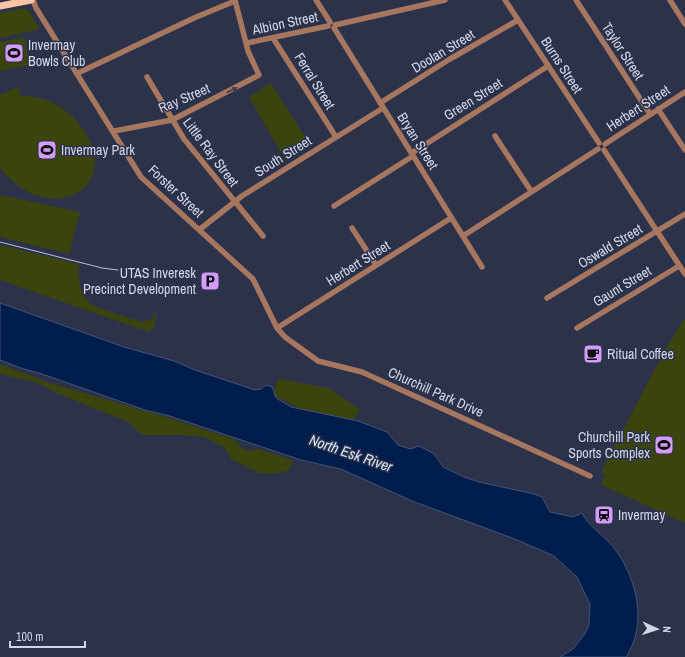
<svg xmlns="http://www.w3.org/2000/svg" width="685" height="657" viewBox="0 0 685 657" font-family="'Archivo Narrow',sans-serif">
	<rect width="100%" height="100%" fill="#2d324b"/>
	<path fill="#3c440d" d="M24 8 29 11 40 29 0 38V13Z
		M24 37 30 65 0 71V42Z
		M271 83 310 145 286 161 249 97Z
		M18 87 21 96C41 95 59 103 73 117 134 180 54 235 0 168V95Z
		M0 195 80 212 69 254 0 237Z
		M0 245 79 264C77 277 80 295 91 304 94 307 139 322 143 322 147 321 151 319 155 317L153 314 157 312 154 326 149 332 0 280Z
		M685 318V523L601 485 605 475 601 472 665 350Z
		M0 364 50 383 163 416 234 439 245 451 258 449 293 460 289 470 279 473 261 474 231 459 225 448 204 437 181 435H142L128 422 54 392 38 383 0 374Z
		M278 379 329 388 360 410 351 422 305 411 273 395Z"/>
	<path fill="#001d4c" stroke="#3f547a" d="M0 303 124 347 174 361 195 370 255 390 261 389 266 385 272 387 276 398 291 407 358 421 387 432 398 445 410 449 419 446 425 449 434 454 443 467 464 477 479 482 534 494 542 497 550 512 573 517 582 513C588 526 605 536 614 548 637 578 648 624 626 657H560L573 649 585 634 589 625 590 604 577 577 554 556 515 539 412 501 341 469 301 460 170 416 145 410 42 374 21 368 0 360Z"/>
	<g fill="none" stroke-linecap="round" stroke-linejoin="round">
		<path stroke="#a6765f" stroke-width="5.5" d="M33 0 36 8 141 177 253 279 277 328 285 337 318 361 362 372 590 476
			M316 0 330 22
			M505 0 599 143
			M576 0 650 114
			M670 0 685 24
			M335 25 445 0
			M334 28 482 267
			M273 38 336 137
			M247 43 328 26
			M78 73 194 18 235 1
			M147 77 184 139 263 236
			M380 103 450 59 518 20
			M658 109 685 150
			M114 131 172 120 259 75 248 51 235 0
			M495 136 531 191
			M605 144 685 92
			M604 150 685 274
			M412 153 548 66
			M334 206 413 156
			M352 228 376 265
			M199 230 242 196 383 108
			M463 236 598 149
			M547 298 685 214
			M277 328 451 218
			M577 328 679 266"/>
		<path stroke="#ffc3a6" stroke-width="7" d="M0 6 31 0"/>
		<path stroke="#bcc1d3" stroke-width="1" d="M0 242 102 268 118 270"/>
	</g>
	<defs><path id="oneway-solid" d="M-6-.8H1V-3.2L6.5 0L1 3.2V.8H-6Z"/></defs>
	<use fill="#3f3c4e" href="#oneway-solid" transform="translate(232 90) rotate(-26)"/>
	<defs>
		<symbol id="stadium-square" viewBox="-11 -11 22 22"><rect x="-9" y="-9" width="18" height="18" rx="4" fill="#d39cfc" stroke="#2d324b"/><path d="M0-5a6.5 5 0 1 0 0 10a6.5 5 0 1 0 0-10ZM-3.5-1.8h7v3.6h-7Z" fill="#111"/></symbol>
		<symbol id="parking-square" viewBox="-11 -11 22 22"><rect x="-9" y="-9" width="18" height="18" rx="4" fill="#d39cfc" stroke="#2d324b"/><path d="M-3.5-5.5H1a3.5 3.5 0 0 1 0 7H-1V5.5H-3.5ZM-1-3.4V-.6H.8a1.4 1.4 0 0 0 0-2.8Z" fill="#111"/></symbol>
		<symbol id="cafe-square" viewBox="-11 -11 22 22"><rect x="-9" y="-9" width="18" height="18" rx="4" fill="#d39cfc" stroke="#2d324b"/><path d="M-5.5-4.5H6V0H3Q3 3.5 0 3.5H-2.5Q-5.5 3.5-5.5 0ZM3-3.2v2h1.7v-2ZM-6 4.5H4V6H-6Z" fill="#111"/></symbol>
		<symbol id="station-square" viewBox="-11 -11 22 22"><rect x="-9" y="-9" width="18" height="18" rx="4" fill="#d39cfc" stroke="#2d324b"/><path d="M-3-6H3Q5-6 5-4V2Q5 4 3 4L4.5 6H3L1.5 4h-3L-3 6H-4.5L-3 4Q-5 4-5 2V-4Q-5-6-3-6ZM-3.5-4v3h7v-3ZM-3.5 1v1.5H-2V1ZM2 1v1.5H3.5V1Z" fill="#111"/></symbol>
	</defs>
	<g fill-rule="evenodd">
		<use href="#stadium-square" x="3" y="42" width="22" height="22"/>
		<use href="#stadium-square" x="36" y="139" width="22" height="22"/>
		<use href="#parking-square" x="199" y="270" width="22" height="22"/>
		<use href="#cafe-square" x="582" y="343" width="22" height="22"/>
		<use href="#stadium-square" x="653" y="434" width="22" height="22"/>
		<use href="#station-square" x="593" y="504" width="22" height="22"/>
	</g>
	<g text-anchor="middle" dominant-baseline="central" stroke-width="3" stroke-linejoin="round" paint-order="stroke">
		<g font-size="14" fill="#d1d5e6" stroke="#2d324b">
			<text transform="translate(285 23) rotate(-12)">Albion Street</text>
			<text transform="translate(443 51) rotate(-31)">Doolan Street</text>
			<text transform="translate(623 51) rotate(57)">Taylor Street</text>
			<text transform="translate(562 65) rotate(57)">Burns Street</text>
			<text transform="translate(315 81) rotate(58)">Ferral Street</text>
			<text transform="translate(184 98) rotate(-23)">Ray Street</text>
			<text transform="translate(473 99) rotate(-32)">Green Street</text>
			<text transform="translate(638 108) rotate(-33)">Herbert Street</text>
			<text transform="translate(418 141) rotate(58)">Bryan Street</text>
			<text transform="translate(211 152) rotate(53)">Little Ray Street</text>
			<text transform="translate(283 156) rotate(-32)">South Street</text>
			<text transform="translate(176 191) rotate(43)">Forster Street</text>
			<text transform="translate(610 246) rotate(-31)">Oswald Street</text>
			<text transform="translate(358 263) rotate(-32)">Herbert Street</text>
			<text transform="translate(622 286) rotate(-31)">Gaunt Street</text>
			<text transform="translate(436 392) rotate(24)">Churchill Park Drive</text>
		</g>
		<g font-size="14" fill="#d1d5e6" stroke="#2d324b" text-anchor="start">
			<text x="28" y="45">Invermay<tspan x="28" dy="16">Bowls Club</tspan></text>
			<text x="61" y="150">Invermay Park</text>
			<text x="196" y="273" text-anchor="end">UTAS Inveresk<tspan x="196" dy="16">Precinct Development</tspan></text>
			<text x="607" y="354">Ritual Coffee</text>
			<text x="650" y="437" text-anchor="end">Churchill Park<tspan x="650" dy="16">Sports Complex</tspan></text>
			<text x="618" y="515">Invermay</text>
		</g>
		<g font-size="15" font-style="italic" fill="#d6e1f1" stroke="#2d324b">
			<text transform="translate(351 453) rotate(19)">North Esk River</text>
		</g>
	</g>
	<g transform="translate(657 629) rotate(93)" stroke="#2d324b" stroke-width="3" paint-order="stroke">
	<path d="M0-3L7 15L0 10L-7 15Z" fill="#d1d5e6"/>
	<text y="-6" font-size="11" font-weight="bold" text-anchor="middle" fill="#d1d5e6">N</text>
	</g>
	<path d="M10 641v6h75v-6" fill="none" stroke="#d1d5e6" stroke-width="2"/>
	<text x="16" y="641" font-size="12" fill="#d1d5e6" stroke="#2d324b" stroke-width="3" paint-order="stroke">100 m</text>
</svg>
